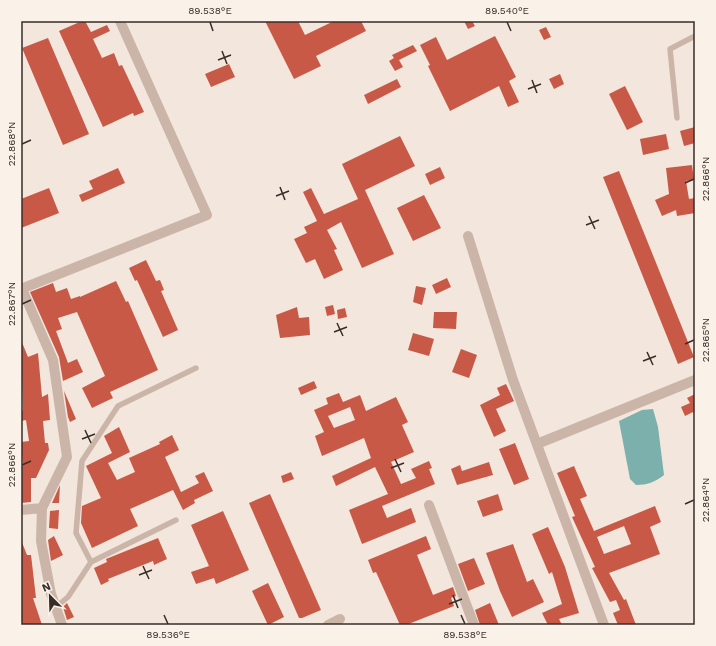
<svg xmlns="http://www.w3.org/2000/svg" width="716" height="646" viewBox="0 0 716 646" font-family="'Work Sans',sans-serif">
	<rect width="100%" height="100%" fill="#f3e6dd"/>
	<path fill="#7bb0ad" d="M653 409 658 427 664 475C655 482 647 485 636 485L630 479 619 421 642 410Z"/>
	<path fill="#c85946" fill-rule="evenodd" d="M82 21H85L91 32 107 25 110 31 93 39 102 58 114 53 119 66 122 65 144 112 134 116 133 113 103 127 59 31Z
		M265 21H298L305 35 334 21H361L366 31 316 56 321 66 294 79Z
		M464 21H472L475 26 468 29Z
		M546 27 551 37 544 40 539 30Z
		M495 36 516 77 509 81 519 102 508 107 499 86 450 111 428 66 430 65 420 45 436 37 447 60Z
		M48 38 89 134 63 145 22 48Z
		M413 45 417 51 399 60 403 67 395 71 389 61 394 58 392 55Z
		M229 64 235 77 211 87 205 74Z
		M560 74 564 84 554 89 549 79Z
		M397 79 401 87 368 104 364 95Z
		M625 86 643 122 627 130 609 94Z
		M695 127V143L684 146 680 131Z
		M666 134 669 149 643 155 640 139Z
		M400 136 415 166 365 190 394 254 362 268 341 222 327 230 337 249 334 250 343 270 324 279 315 259 306 263 294 239 307 233 304 227 317 221 303 192 311 188 324 214 358 199 342 164Z
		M692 165 694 180 686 181 689 199 695 198V213L677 216 676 210 662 216 655 200 669 194 666 168Z
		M440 167 445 178 430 185 425 174Z
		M118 168 125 183 82 202 79 195 93 189 89 181Z
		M619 171 694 357 678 364 603 177Z
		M49 188 59 213 21 228V199Z
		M424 195 441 228 413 241 397 208Z
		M146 260 156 281 160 280 164 290 161 291 178 330 163 337 137 280 135 281 129 268Z
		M447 278 451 287 436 294 432 285Z
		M116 281 126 302 128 301 158 370 110 392 113 398 92 408 82 388 105 376 77 312 58 318 62 329 56 331 68 363 77 359 83 372 63 381 59 357 30 292 53 283 56 292 67 288 71 299 80 296V297Z
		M416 286 426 288 422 305 413 302Z
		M333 305 335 314 327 316 325 307Z
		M297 307 299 318 309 317 310 335 280 338 276 315Z
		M345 308 347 317 338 319 337 310Z
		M434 312H457L456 329 433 328Z
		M413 333 434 339 429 356 408 350Z
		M21 340 28 357 38 353 42 397 48 394 50 420 43 421 45 443H48L49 450 36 478H31V502L21 503V467L23 466 21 442 29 441 26 420 21 421V411L23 410Z
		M461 349 477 355 469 378 452 372Z
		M314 381 317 388 301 395 298 388Z
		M506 384 514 401 496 409 506 431 494 437 480 405 500 395 497 388Z
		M64 391 76 419 70 422 68 417Z
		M339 393 343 402 360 395 366 411 396 397 408 422 402 425 414 452 391 462 401 484 416 478 411 469 429 461 432 468 429 469 435 484 382 506 387 518 411 508 416 522 362 544 349 510 388 494 375 467 336 486 332 476 371 458 364 438 322 456 315 436 324 432 314 410 328 404 326 398ZM350 407 355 420 334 428 328 416Z
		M695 394V416L693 412 685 416 681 407 690 403 687 398Z
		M119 427 130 452 108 463 117 480 135 472 129 458 160 444 159 442 172 435 179 450 165 457 181 492 199 483 195 476 204 472 213 491 194 500 195 503 183 510 173 490 130 509 138 526 92 548 81 523 82 506 101 498 86 466 112 453 104 436Z
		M515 443 529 479 514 485 499 449Z
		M489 462 493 475 457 485 451 469 460 465 462 471Z
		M574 466 587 496 580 499 594 531 655 506 661 522 650 527 660 554 609 573 624 600 626 599 636 625H618L613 613 620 610 616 600 610 602 592 568 595 567 572 517 575 516 557 473ZM624 526 631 544 604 554 597 537Z
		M291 472 294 479 283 483 281 476Z
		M60 485 59 503H52Z
		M270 494 321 610 302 618H299L249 503Z
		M498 494 503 510 483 517 477 501Z
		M59 510 58 529 49 528 50 511Z
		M223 511 249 570 216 584 214 578 196 584 191 572 209 566 191 525Z
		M548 527 565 567 579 613 559 619 562 625H548L542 613 562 604 552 572 549 574 532 534Z
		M54 536 63 555 51 561 48 540Z
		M426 536 431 549 417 555 433 595 453 587 456 596 451 598 454 606 406 625H400L376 572 373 573 368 560Z
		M158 538 167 559 154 565 153 561 108 579 109 581 101 585 94 568 107 562 106 559 111 557Z
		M21 540 27 555H31L36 598H33L42 625H21Z
		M513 544 527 582 533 579 544 602 512 617 500 591 486 553Z
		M474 558 485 584 468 591 458 564Z
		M268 583 284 617 268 625 252 591Z
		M67 603 74 617 67 620 63 607Z
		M490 603 499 625H480L475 610Z"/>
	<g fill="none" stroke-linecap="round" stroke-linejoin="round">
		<path stroke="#cbb5a8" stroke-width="5.5" d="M677 118 670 49 695 36
			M91 562 176 520
			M56 607 68 597 91 562 76 533 82 461 118 406 196 368"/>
		<path stroke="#cbb5a8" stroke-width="10" d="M468 236 513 380 604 625
			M21 289 207 215 120 21
			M22 289 53 360 67 457 42 508 41 541 51 594 62 625
			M537 444 695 380
			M429 505 474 625
			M21 510 42 508
			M328 625 340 619"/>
	</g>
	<path fill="none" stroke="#382c28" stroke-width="1.5" d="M210 22 213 31M507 22 511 31M222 51 227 64M218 60 231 55M532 80 537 93M528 89 541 84M22 144 31 140M685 183 694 179M280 187 285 200M276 196 289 191M589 216 595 229M586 225 599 220M22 304 31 300M337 323 343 336M334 332 347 327M685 344 694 340M647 352 653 365M643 361 656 356M85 430 91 443M82 439 95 434M395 459 401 472M22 465 31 461M391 468 404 463M685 504 694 500M143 566 149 579M139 575 152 570M453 595 458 608M449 604 462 599M164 615 168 624M461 615 465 624"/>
	<rect width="716" height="646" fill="none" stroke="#faf1e9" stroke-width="44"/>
	<g transform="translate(50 596) rotate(337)" stroke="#faf1e9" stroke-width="3" paint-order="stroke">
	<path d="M0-3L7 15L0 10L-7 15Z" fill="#382c28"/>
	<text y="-6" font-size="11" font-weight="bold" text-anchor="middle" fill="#382c28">N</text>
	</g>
	<rect x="22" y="22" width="672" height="602" fill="none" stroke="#382c28" stroke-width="1.5"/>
	<g font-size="10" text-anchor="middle" fill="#382c28">
		<text x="210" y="14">89.538°E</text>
		<text x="507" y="14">89.540°E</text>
		<text transform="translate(11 144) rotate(-90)" y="4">22.868°N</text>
		<text transform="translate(705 179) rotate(-90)" y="4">22.866°N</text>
		<text transform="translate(11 304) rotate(-90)" y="4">22.867°N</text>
		<text transform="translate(705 340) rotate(-90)" y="4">22.865°N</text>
		<text transform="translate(11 465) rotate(-90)" y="4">22.866°N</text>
		<text transform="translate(705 500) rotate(-90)" y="4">22.864°N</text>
		<text x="168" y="638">89.536°E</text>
		<text x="465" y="638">89.538°E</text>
	</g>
</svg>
